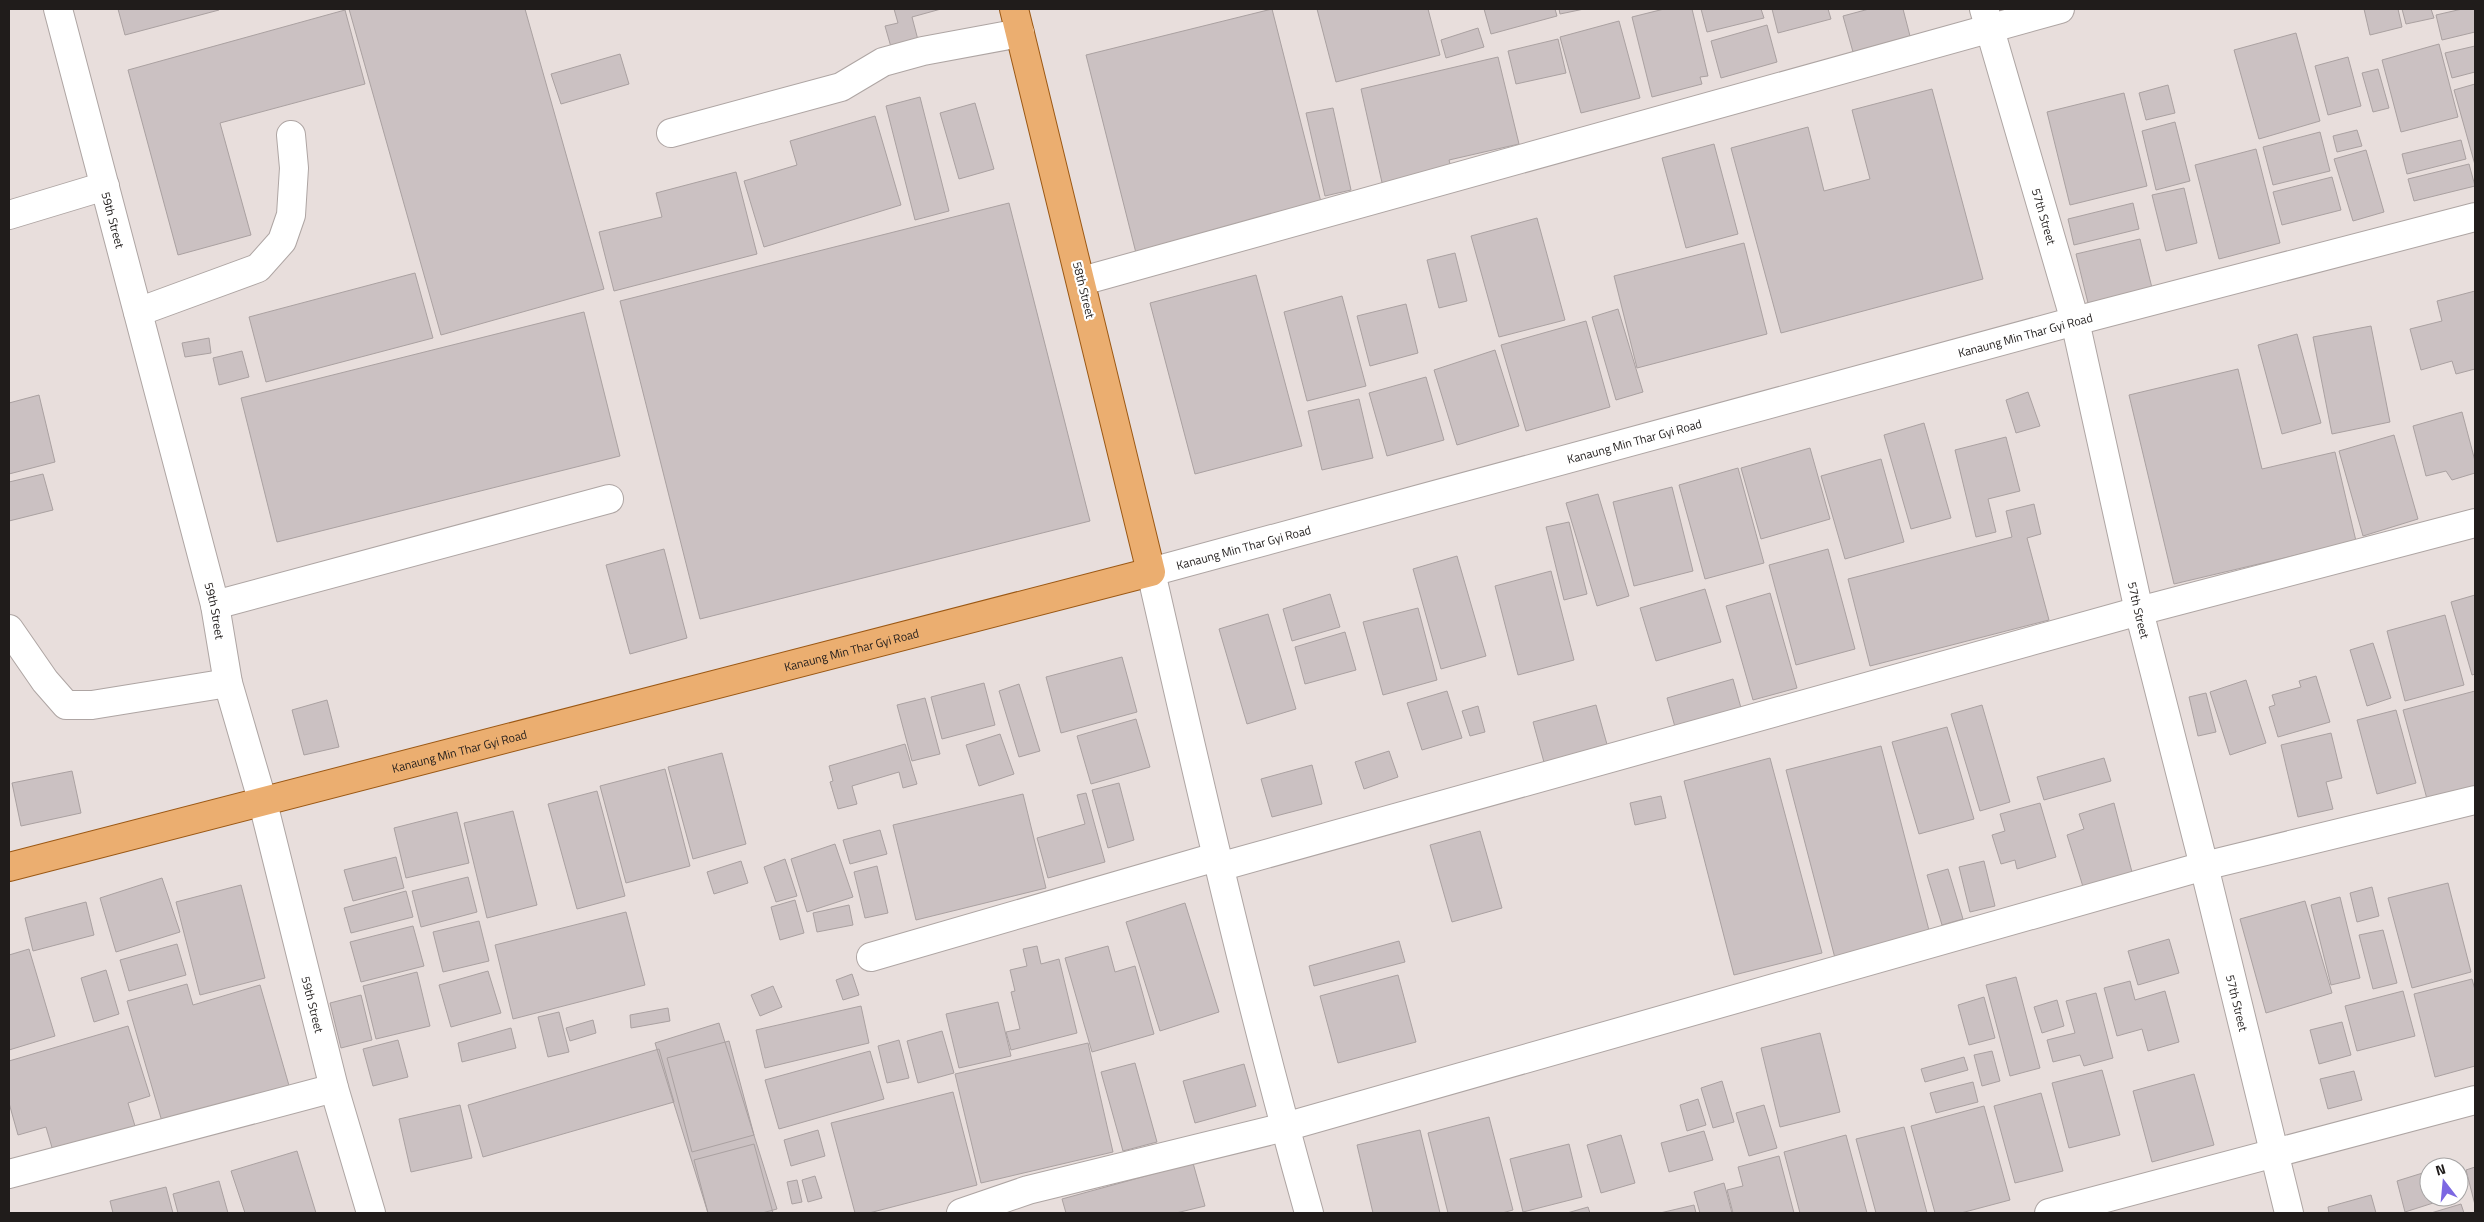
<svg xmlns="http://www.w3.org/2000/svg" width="2484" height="1222" viewBox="0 0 2484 1222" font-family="'Titillium Web',sans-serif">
	<rect width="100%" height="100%" fill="#e8dedc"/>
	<path fill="#cbc1c2" stroke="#aaa1a1" d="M118 9H218L219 10 125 35Z
		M349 9H525L604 289 441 335Z
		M894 9H941L912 17 918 40 891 47 885 26 898 23Z
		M1272 9 1322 206 1136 253 1086 55Z
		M1317 9H1428L1440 55 1336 82Z
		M1484 9H1555L1557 16 1491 34Z
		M1559 9H1584L1560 14Z
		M1664 9H1692L1708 76 1700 77 1702 84 1652 97 1632 17Z
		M1701 9H1761L1764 18 1707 32Z
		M1772 9H1828L1831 19 1778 33Z
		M1869 9H1903L1910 36 1853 52 1843 16Z
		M2364 9H2398L2402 27 2370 35Z
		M2402 9H2431L2434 18 2406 24Z
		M2462 9H2475V32L2442 40 2436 15Z
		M345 10 365 84 220 123 251 235 178 255 128 70Z
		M1619 21 1640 98 1581 113 1560 37Z
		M1767 25 1777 62 1721 78 1711 41Z
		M1478 28 1484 47 1446 58 1441 40Z
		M2296 33 2320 121 2259 139 2234 50Z
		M1558 39 1566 73 1516 84 1508 51Z
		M2439 44 2458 117 2401 132 2382 60Z
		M2475 46V72L2452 78 2445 53Z
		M620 54 629 84 561 104 551 74Z
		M1498 57 1519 144 1449 160 1452 172 1383 187 1361 89Z
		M2348 57 2361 106 2328 115 2315 66Z
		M2378 69 2389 108 2373 112 2362 73Z
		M2475 84V165L2454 90Z
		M2168 85 2175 113 2146 120 2139 93Z
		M1932 89 1983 279 1781 333 1731 148 1808 127 1824 191 1870 179 1852 110Z
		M2124 93 2147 186 2070 205 2047 112Z
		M920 97 949 211 915 220 886 106Z
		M975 103 994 169 959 179 940 113Z
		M1333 108 1351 190 1325 196 1306 113Z
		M875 116 901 205 764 247 744 181 797 165 790 141Z
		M2175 122 2190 181 2156 190 2142 131Z
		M2357 130 2362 146 2337 152 2333 136Z
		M2320 132 2330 171 2273 185 2263 147Z
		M2461 140 2466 159 2407 174 2402 154Z
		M1714 144 1738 234 1686 248 1662 158Z
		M2256 149 2280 243 2219 259 2195 165Z
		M2366 150 2384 212 2353 221 2334 159Z
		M2469 164 2475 186 2414 201 2408 179Z
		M736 172 757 254 614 291 599 232 662 217 656 193Z
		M2332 177 2341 210 2282 225 2273 192Z
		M2184 188 2197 243 2166 251 2152 195Z
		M1009 203 1090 521 700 619 620 301Z
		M2133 203 2139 229 2074 245 2068 219Z
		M1537 218 1565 320 1499 337 1471 236Z
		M2140 239 2152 288 2088 303 2076 254Z
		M1744 243 1767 334 1637 368 1614 276Z
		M1455 253 1467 301 1439 308 1427 260Z
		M415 273 433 338 266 382 249 317Z
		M1256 275 1302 446 1195 474 1150 303Z
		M2475 291V369L2456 374 2452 361 2421 370 2410 329 2442 321 2437 301Z
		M1342 296 1366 386 1307 401 1284 312Z
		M1406 304 1418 353 1370 366 1357 316Z
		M1618 309 1643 392 1616 400 1592 317Z
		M584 312 620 456 277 542 241 398Z
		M1586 321 1610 407 1526 431 1501 345Z
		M2371 326 2390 422 2332 434 2313 337Z
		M2297 334 2321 423 2282 434 2258 345Z
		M209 338 211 353 185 357 182 343Z
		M1495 350 1519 426 1457 445 1434 370Z
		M242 351 249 377 219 385 213 358Z
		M2238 369 2262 469 2335 452 2356 541 2174 584 2129 395Z
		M1426 377 1444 440 1387 456 1369 393Z
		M2028 392 2040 426 2016 433 2006 400Z
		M39 395 55 462 9 474V403Z
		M1359 399 1373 458 1322 470 1308 411Z
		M2462 412 2475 461V473L2452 480 2446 471 2426 476 2413 426Z
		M1924 423 1951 518 1911 529 1884 435Z
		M2394 435 2418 519 2363 536 2339 451Z
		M2006 437 2020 491 1988 499 1996 532 1976 537 1955 450Z
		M1810 448 1830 519 1761 539 1741 468Z
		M1881 459 1904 542 1845 559 1821 476Z
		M1738 468 1764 563 1705 579 1679 485Z
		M43 474 53 510 9 521V482Z
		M1672 487 1693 571 1634 586 1613 502Z
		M1598 494 1629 596 1597 606 1566 503Z
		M2034 504 2041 534 2027 538 2049 620 1870 666 1848 579 2012 537 2006 511Z
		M1569 522 1587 594 1564 600 1546 527Z
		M664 549 687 638 630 654 606 565Z
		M1828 549 1855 649 1796 665 1769 565Z
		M1457 556 1486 656 1441 669 1413 569Z
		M1551 571 1574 660 1518 675 1495 586Z
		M1705 589 1721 642 1656 661 1640 608Z
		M1770 593 1797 688 1753 700 1726 606Z
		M1330 594 1340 627 1292 641 1283 609Z
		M2475 595V674L2472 675 2451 602Z
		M1418 608 1437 680 1383 695 1363 622Z
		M1268 614 1296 709 1247 724 1219 629Z
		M2445 615 2464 685 2405 701 2387 631Z
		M1345 632 1356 670 1305 684 1295 647Z
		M2373 643 2391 698 2367 706 2350 650Z
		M1122 657 1137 712 1061 733 1046 677Z
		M2316 676 2330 722 2278 737 2269 707 2275 705 2272 695 2301 687 2299 681Z
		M1733 679 1741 708 1675 727 1667 698Z
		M2246 680 2266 743 2230 755 2210 692Z
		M984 683 995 725 942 739 931 697Z
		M1019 684 1040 751 1019 757 999 691Z
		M1447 691 1462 738 1422 750 1407 703Z
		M2475 691V786L2427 799 2403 710Z
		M2206 693 2216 732 2198 736 2189 697Z
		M925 698 940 754 912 761 897 705Z
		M327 700 339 747 304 755 292 710Z
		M1596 705 1608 748 1545 766 1533 722Z
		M1982 705 2010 802 1980 811 1951 714Z
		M1478 706 1485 732 1470 736 1462 711Z
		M2396 710 2416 783 2377 794 2357 720Z
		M1136 719 1150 767 1091 784 1077 736Z
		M1947 727 1974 819 1919 834 1892 742Z
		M2331 733 2342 778 2326 782 2333 809 2298 817 2281 745Z
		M1000 734 1014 774 979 786 966 745Z
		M905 744 917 784 903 788 899 772 852 786 857 804 838 809 830 782 833 781 829 766Z
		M1881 746 1931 938 1836 962 1786 770Z
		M1389 751 1398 777 1364 789 1355 762Z
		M722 753 746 844 693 859 668 767Z
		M1770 758 1822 953 1734 975 1684 781Z
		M2104 758 2111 781 2044 800 2037 777Z
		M1312 765 1322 804 1272 817 1261 779Z
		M665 769 690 866 626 883 600 786Z
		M72 771 81 813 21 826 12 783Z
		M1119 783 1134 840 1108 848 1092 790Z
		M597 791 625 896 577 909 548 804Z
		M1086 793 1105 862 1048 878 1037 838 1085 824 1077 795Z
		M1023 794 1046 888 916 920 893 825Z
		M1661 796 1666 818 1635 825 1630 803Z
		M2040 803 2056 857 2017 869 2015 860 2001 864 1992 835 2005 831 2000 814Z
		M2114 803 2133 876 2084 890 2067 835 2084 829 2079 814Z
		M513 811 537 905 487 918 464 823Z
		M457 812 469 863 406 878 394 828Z
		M880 830 887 854 850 864 843 840Z
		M1480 831 1502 908 1452 922 1430 845Z
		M835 844 853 897 807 912 791 859Z
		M396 857 404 888 353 901 344 870Z
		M785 859 797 896 776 902 764 867Z
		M741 861 748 883 714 894 707 872Z
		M1984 861 1995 906 1970 912 1959 867Z
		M877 866 888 913 865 918 854 872Z
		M1948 869 1963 919 1942 925 1927 875Z
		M468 877 477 912 421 927 412 891Z
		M162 878 180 932 116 952 100 898Z
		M2448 883 2471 972 2412 988 2388 898Z
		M241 885 265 978 200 995 176 902Z
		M2372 887 2379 916 2357 922 2350 893Z
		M406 891 413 917 351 933 344 908Z
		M2340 897 2360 978 2331 985 2311 905Z
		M795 900 804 933 780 940 771 907Z
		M2305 901 2332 993 2266 1013 2240 919Z
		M86 902 94 935 33 951 25 918Z
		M1185 903 1219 1012 1160 1031 1126 922Z
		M849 905 853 925 817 932 813 913Z
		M626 912 645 985 513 1019 495 945Z
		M479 921 489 961 443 972 433 932Z
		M413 926 424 966 361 982 350 942Z
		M2383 930 2397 983 2373 989 2359 935Z
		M2169 939 2179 973 2138 985 2128 951Z
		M1399 941 1405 962 1314 986 1309 966Z
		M177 944 186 975 129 991 120 960Z
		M1037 946 1041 964 1059 959 1077 1033 1011 1050 1006 1032 1020 1029 1011 992 1015 991 1010 970 1027 966 1023 949Z
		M1108 946 1115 972 1135 966 1154 1034 1092 1052 1065 958Z
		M29 949 55 1036 9 1050V955Z
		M106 970 119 1014 94 1022 81 978Z
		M488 971 501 1013 451 1027 439 985Z
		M417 972 430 1026 376 1039 363 986Z
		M852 974 859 995 843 1000 836 980Z
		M1398 975 1416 1042 1338 1063 1320 996Z
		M2016 977 2040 1068 2010 1076 1986 985Z
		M2472 979 2475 990V1066L2435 1077 2414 994Z
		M2130 981 2135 1000 2165 991 2179 1042 2148 1051 2142 1029 2117 1036 2104 988Z
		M187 984 193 1005 260 985 290 1089 163 1125 127 1001Z
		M773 986 782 1007 760 1016 751 995Z
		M2403 991 2415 1036 2357 1051 2345 1006Z
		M2096 993 2113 1058 2084 1066 2080 1055 2053 1062 2047 1040 2075 1033 2066 1001Z
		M361 995 372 1040 341 1048 330 1003Z
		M1984 997 1995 1038 1969 1045 1958 1005Z
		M2057 1000 2064 1026 2042 1033 2034 1007Z
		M998 1002 1011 1056 959 1068 946 1014Z
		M861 1006 869 1043 765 1068 756 1030Z
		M668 1008 670 1021 631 1028 630 1015Z
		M559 1012 569 1052 548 1057 538 1017Z
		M593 1020 596 1033 570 1041 566 1028Z
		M2342 1022 2351 1055 2319 1064 2310 1030Z
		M719 1023 777 1209 762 1213H708L655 1043Z
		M128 1026 150 1096 128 1103 135 1126 53 1151 46 1127 18 1135 9 1103V1061Z
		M511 1028 516 1048 462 1062 458 1043Z
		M942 1031 954 1073 918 1083 907 1041Z
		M1820 1033 1840 1112 1780 1127 1761 1048Z
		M398 1040 408 1077 373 1086 363 1049Z
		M899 1040 909 1078 887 1083 878 1046Z
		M729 1041 754 1135 692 1152 667 1058Z
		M1088 1043 1113 1152 981 1183 955 1074Z
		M659 1049 674 1102 483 1157 468 1105Z
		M870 1051 884 1099 779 1129 765 1080Z
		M1992 1051 2000 1081 1982 1086 1974 1055Z
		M1964 1057 1968 1070 1925 1082 1921 1069Z
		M1135 1063 1157 1142 1123 1151 1101 1072Z
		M1244 1064 1256 1106 1195 1123 1183 1081Z
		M2102 1070 2120 1135 2069 1148 2052 1083Z
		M2354 1071 2362 1100 2328 1109 2320 1079Z
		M2194 1074 2214 1145 2152 1162 2133 1091Z
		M1722 1081 1734 1122 1713 1128 1701 1088Z
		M1973 1082 1978 1102 1936 1113 1930 1093Z
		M953 1092 977 1185 869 1213H855L831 1123Z
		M2041 1093 2063 1171 2015 1183 1994 1106Z
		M1698 1099 1706 1125 1687 1131 1680 1105Z
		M460 1105 472 1158 411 1172 399 1119Z
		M1764 1105 1777 1148 1749 1156 1736 1113Z
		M1984 1106 2010 1200 1961 1213H1935L1911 1126Z
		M1489 1117 1513 1210 1502 1213H1448L1428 1133Z
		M1904 1127 1927 1213H1876L1856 1139Z
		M818 1130 825 1156 791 1166 784 1140Z
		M1420 1130 1440 1213H1373L1357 1145Z
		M1704 1131 1713 1160 1669 1172 1661 1143Z
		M1621 1135 1635 1183 1601 1193 1587 1145Z
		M1846 1135 1867 1213H1800L1784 1152Z
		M754 1144 773 1213H708L694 1160Z
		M1569 1144 1582 1197 1523 1212 1510 1159Z
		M297 1151 316 1213H245L231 1171Z
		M1779 1156 1794 1213H1733L1727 1190 1743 1186 1738 1167Z
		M1193 1163 1205 1206 1176 1213H1066L1062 1199Z
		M2475 1167V1205L2466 1170Z
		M2429 1171V1197H2452L2405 1212 2397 1181Z
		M815 1176 822 1198 808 1202 802 1180Z
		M797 1180 802 1202 792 1204 787 1182Z
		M219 1181 228 1213H178L173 1194Z
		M1724 1183 1732 1213H1700L1694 1192Z
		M166 1187 173 1213H113L110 1201Z
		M2371 1195 2376 1213H2329L2328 1207Z
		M2461 1204 2464 1213H2431Z
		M1694 1205 1696 1213H1660Z
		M1588 1207 1590 1213H1567Z"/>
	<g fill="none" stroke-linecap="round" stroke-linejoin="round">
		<defs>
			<g id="minor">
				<path id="s1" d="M58 9 215 605 228 683 263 803 334 1088 371 1213"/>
				<path id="s2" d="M1984 9 2075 321 2139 611 2204 866 2289 1213"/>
				<path d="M671 133 841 87 883 62 923 51 1020 33"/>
				<path d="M9 215 105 186"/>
				<path d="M1082 281 2060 9"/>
				<path d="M138 312 258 268 282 241 291 215 294 168 291 135"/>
				<path d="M215 605 609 499"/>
				<path d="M9 629 45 681 66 705H92L228 683"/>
				<path d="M1219 867 2139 611 2475 523"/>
				<path d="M871 957 1216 857"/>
				<path d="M9 1174 334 1088"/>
				<path d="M961 1213 1028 1190 1285 1127 2204 866 2475 800"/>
				<path id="s3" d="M1309 1213C1249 1001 1200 787 1151 572L2075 321 2475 217"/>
				<path d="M2049 1213 2475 1100"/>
			</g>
			<g id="major">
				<path id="s4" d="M9 867 1151 572 1014 9"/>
			</g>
		</defs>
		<use href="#minor" stroke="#aea5a3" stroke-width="30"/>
		<use href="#major" stroke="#9b5814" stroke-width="30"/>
		<use href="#minor" stroke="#fff" stroke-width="28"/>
		<use href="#major" stroke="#ebae70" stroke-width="28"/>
	</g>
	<g text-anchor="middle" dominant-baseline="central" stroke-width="4.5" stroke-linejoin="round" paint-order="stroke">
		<g font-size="12" fill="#201c1b" stroke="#fff">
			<text stroke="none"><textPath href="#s2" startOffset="216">57th Street</textPath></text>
			<text stroke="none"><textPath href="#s1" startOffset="218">59th Street</textPath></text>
			<text transform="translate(1084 290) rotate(76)">58th Street</text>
			<text stroke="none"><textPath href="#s3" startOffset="1566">Kanaung Min Thar Gyi Road</textPath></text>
			<text stroke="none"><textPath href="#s3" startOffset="1161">Kanaung Min Thar Gyi Road</textPath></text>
			<text stroke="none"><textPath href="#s3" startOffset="756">Kanaung Min Thar Gyi Road</textPath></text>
			<text stroke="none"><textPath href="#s2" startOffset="621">57th Street</textPath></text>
			<text stroke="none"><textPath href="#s1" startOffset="622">59th Street</textPath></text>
			<text stroke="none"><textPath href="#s4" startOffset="870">Kanaung Min Thar Gyi Road</textPath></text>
			<text stroke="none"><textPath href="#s4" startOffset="465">Kanaung Min Thar Gyi Road</textPath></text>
			<text stroke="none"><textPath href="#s2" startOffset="1026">57th Street</textPath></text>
			<text stroke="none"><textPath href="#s1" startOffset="1028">59th Street</textPath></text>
		</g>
	</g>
	<rect width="2484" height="1222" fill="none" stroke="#201c1b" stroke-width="20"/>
	<g transform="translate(2444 1182) rotate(344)"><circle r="24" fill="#ffffff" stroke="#a6a4a4"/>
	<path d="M0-4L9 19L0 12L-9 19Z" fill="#7c67e2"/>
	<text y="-8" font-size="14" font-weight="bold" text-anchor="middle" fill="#201c1b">N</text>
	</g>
</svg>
